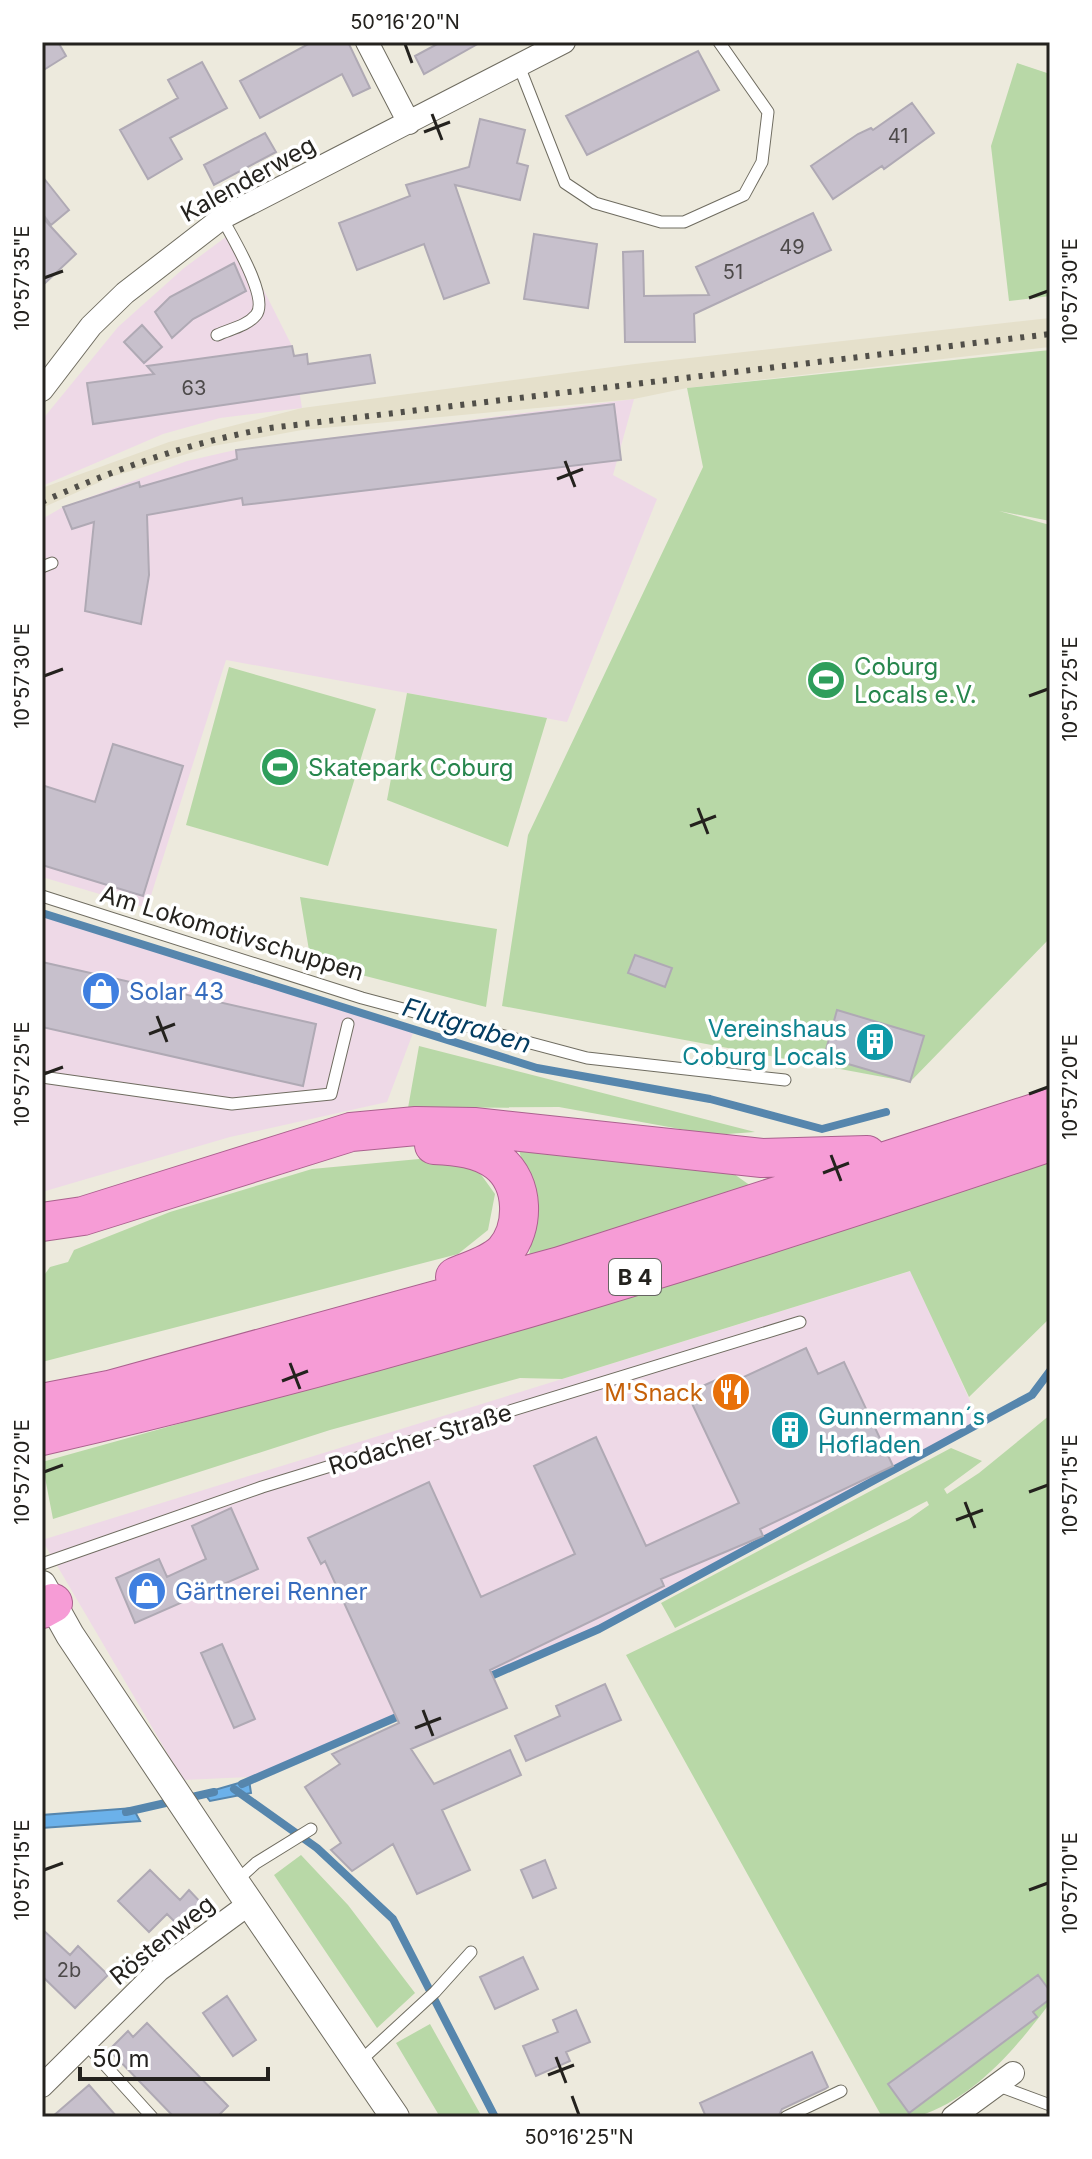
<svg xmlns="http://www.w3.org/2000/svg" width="1092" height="2159" viewBox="0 0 1092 2159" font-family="Inter,sans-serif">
	<rect width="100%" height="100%" fill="#edeadd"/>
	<path fill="#eed9e7" d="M234 231 292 346 302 408 220 418 163 434 42 486V420L118 327 184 268Z
		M634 399 613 475 657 499 567 722 226 660 147 908 42 877V519L63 507 187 461 235 450Z
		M42 916 413 1033 387 1102 230 1137 42 1192Z
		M911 1271 980 1423 599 1629 250 1777 183 1780 42 1540Z"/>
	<path fill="#e5e0cb" d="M1050 318V347L687 388 634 399 302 430 213 446 111 477 42 508V488L169 442 302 408 635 364Z"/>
	<path fill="#b8d8a7" d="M1017 63 1050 74V296L1009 301 991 146Z
		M1050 350V521L999 511 1050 525V938L910 1082 502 1006 528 835 703 467 687 388Z
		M229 667 376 709 328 866 186 825Z
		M407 693 547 718 508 847 387 800Z
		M300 897 497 929 486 1007 311 962Z
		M419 1046 755 1132 713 1135 559 1107 408 1108Z
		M519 1150 734 1174 758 1191 529 1256C536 1218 529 1187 519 1150Z
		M1050 1153V1318L969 1397 910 1271 562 1379 520 1378 330 1430 53 1519 42 1462 483 1339Z
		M462 1155 477 1169 495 1194 488 1230 458 1254 42 1362V1278L50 1267 68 1262 74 1250 170 1212 312 1169Z
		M1050 1415V2003C1016 2048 975 2098 919 2116 908 2119 893 2117 882 2117L626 1655 909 1519 929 1505 927 1501 675 1628 661 1603 951 1448 982 1461 944 1489 947 1494 979 1473Z
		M301 1855 348 1905 415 1993 377 2028 274 1875Z
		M430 2024 482 2117H440L396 2043Z"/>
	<path fill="#6bb1ea" stroke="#5686ad" stroke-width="2" d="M249 1780 251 1793 210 1801 204 1793Z
		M133 1808 140 1821 42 1828V1815Z"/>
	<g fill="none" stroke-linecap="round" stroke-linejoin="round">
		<path stroke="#5686ad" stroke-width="8" d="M42 913 537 1068 710 1099 822 1129 886 1112
			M484 1679 599 1629 1032 1395 1050 1371
			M242 1784 406 1713
			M234 1789 317 1848 393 1919 495 2117
			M126 1812 214 1792"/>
	</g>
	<path fill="#c7c0cc" stroke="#afa9b4" stroke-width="2" d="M42 42H58L66 56 42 71Z
		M312 42H348L370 88 353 96 342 74 260 118 240 81Z
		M441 42H481L424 74 415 56Z
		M698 51 719 90 587 155 566 116Z
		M202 62 227 108 170 138 182 159 148 179 120 130 178 98 168 80Z
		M912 103 934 133 884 169 882 166 833 199 811 166 858 134 871 128 873 130Z
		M480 119 525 130 517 163 528 166 520 200 455 185 489 283 444 299 424 244 357 270 339 223 410 196 406 185 469 167Z
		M265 133 276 152 214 185 204 165Z
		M42 176 69 210 51 225 42 213Z
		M813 213 831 250 694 314 695 342H625L623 252 643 251 644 296 709 295 696 267Z
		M42 217 76 254 42 286Z
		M534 234 597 244 588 308 524 299Z
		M234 263 246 291 193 319 172 338 155 312 170 297Z
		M142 325 162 347 144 363 124 342Z
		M292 346 294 356 307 354 308 364 370 355 375 383 93 424 87 383 154 374 147 366Z
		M614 404 621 460 243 505 242 498 147 515 149 575 141 624 85 611 94 522 72 529 63 507 139 482 140 487 237 459 236 450Z
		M113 744 183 766 143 896 42 865V785L95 802Z
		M635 955 672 968 665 987 628 973Z
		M42 962 316 1024 303 1086 42 1027Z
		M837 1010 924 1036 910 1082 824 1057Z
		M806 1348 818 1374 844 1362 893 1466 760 1529 763 1536 661 1579 664 1586 490 1670 507 1708 411 1749 434 1784 510 1750 521 1775 442 1810 470 1870 417 1894 393 1844 352 1871 331 1850 341 1843 305 1787 340 1764 332 1754 399 1723 325 1561 321 1564 308 1538 429 1482 481 1597 575 1554 534 1466 596 1437 646 1546 739 1503 687 1393 727 1375 731 1383Z
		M231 1508 258 1569 135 1623 116 1578 159 1559 167 1577 206 1559 192 1526Z
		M222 1644 255 1719 234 1728 201 1653Z
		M605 1684 621 1720 526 1761 515 1736 560 1716 556 1706Z
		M545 1860 556 1888 533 1898 521 1870Z
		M150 1870 180 1900 189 1890 203 1905 180 1927 167 1914 149 1932 118 1901Z
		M42 1929 70 1955 78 1946 108 1975 75 2008 42 1976Z
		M523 1957 538 1989 495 2009 480 1977Z
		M1038 1975 1050 1991V1999L1033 2012 1037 2017 909 2113 888 2084Z
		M227 1996 256 2040 233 2056 203 2013Z
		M576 2010 590 2042 566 2052 570 2061 536 2076 523 2046 558 2032 553 2020Z
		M147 2023 228 2106 217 2117H174L109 2050 128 2031 133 2037Z
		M812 2052 828 2087 825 2089 782 2109 778 2117H706L700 2103Z
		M89 2085 117 2117H52Z"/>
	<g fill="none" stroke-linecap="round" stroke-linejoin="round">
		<defs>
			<path id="service" d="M519 66 565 183 595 203 661 222H684L744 195 762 162 768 112 719 42
				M217 335C230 329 247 326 256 315 270 298 232 237 222 218
				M42 567 52 563
				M42 896 362 998 587 1058 785 1080
				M42 1077 232 1104 331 1094 348 1024
				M42 1564 262 1487 800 1322
				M235 1882 256 1863 311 1829
				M85 2043 152 2117
				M358 2063 435 1992 471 1952
				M999 2086 1050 2105
				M786 2117 841 2091"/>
			<path id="minor" d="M367 42 409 123
				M42 390 91 326 125 293 222 218 564 42
				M42 2086 159 1970 249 1904
				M953 2117 1013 2073"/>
			<path id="tertiary" d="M42 1585 70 1635 235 1882 395 2117"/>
			<path id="trunk" d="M434 1145C456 1146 480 1148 498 1162 525 1183 525 1228 504 1252 491 1265 471 1270 455 1277
				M42 1222 83 1216 351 1132 416 1126 474 1127 762 1158 867 1155
				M42 1403 109 1390 560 1266 1050 1108
				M42 1436C384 1358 718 1254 1050 1142
				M42 1609 53 1603"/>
		</defs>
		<use href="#service" stroke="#6f6c60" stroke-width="13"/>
		<use href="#minor" stroke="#6f6c60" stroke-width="24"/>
		<use href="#tertiary" stroke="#6f6c60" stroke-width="30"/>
		<use href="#trunk" stroke="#ab618e" stroke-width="40"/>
		<use href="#service" stroke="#fff" stroke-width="11"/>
		<use href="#minor" stroke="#fff" stroke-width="22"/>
		<use href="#tertiary" stroke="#fff" stroke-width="28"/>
		<use href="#trunk" stroke="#f69cd6" stroke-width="38"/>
		<path stroke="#514f49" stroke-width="6" stroke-dasharray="4 8" stroke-linecap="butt" d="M42 502C115 469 191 442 270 428L1050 334"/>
	</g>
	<path fill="none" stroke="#24221e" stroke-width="3" d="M405 44 412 63M432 114 442 140M424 132 450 122M44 278 63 271M1029 298 1048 291M565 461 575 487M557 479 583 469M44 676 63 669M1029 696 1048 689M698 808 708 834M690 826 716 816M157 1016 167 1042M149 1034 175 1024M44 1074 63 1067M1029 1094 1048 1087M831 1155 841 1181M823 1173 849 1163M290 1363 300 1389M282 1381 308 1371M44 1472 63 1465M1029 1492 1048 1485M965 1502 975 1528M956 1520 983 1510M423 1710 433 1736M415 1728 441 1718M44 1870 63 1863M1029 1890 1048 1883M556 2057 566 2083M548 2075 574 2065M572 2096 579 2115"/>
	<defs>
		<symbol id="stadium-disc" viewBox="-11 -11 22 22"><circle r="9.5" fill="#2e9e5b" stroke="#fff"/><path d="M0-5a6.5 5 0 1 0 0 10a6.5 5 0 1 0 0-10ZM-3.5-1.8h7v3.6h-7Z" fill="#fff"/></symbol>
		<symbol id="shop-disc" viewBox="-11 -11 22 22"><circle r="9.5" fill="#3f7fe0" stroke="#fff"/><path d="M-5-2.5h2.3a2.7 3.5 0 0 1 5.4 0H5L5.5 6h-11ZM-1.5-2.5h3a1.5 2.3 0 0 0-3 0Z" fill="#fff"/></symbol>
		<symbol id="building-disc" viewBox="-11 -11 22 22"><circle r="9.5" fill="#0f9aa8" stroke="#fff"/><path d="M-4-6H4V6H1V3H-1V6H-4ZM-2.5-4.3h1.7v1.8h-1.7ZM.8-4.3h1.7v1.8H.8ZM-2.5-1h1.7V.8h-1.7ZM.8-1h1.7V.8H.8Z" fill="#fff"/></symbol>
		<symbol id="restaurant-disc" viewBox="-11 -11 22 22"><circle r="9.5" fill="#e8710a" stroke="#fff"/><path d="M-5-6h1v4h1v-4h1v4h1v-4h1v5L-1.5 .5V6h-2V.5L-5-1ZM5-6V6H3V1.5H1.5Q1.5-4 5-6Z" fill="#fff"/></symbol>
	</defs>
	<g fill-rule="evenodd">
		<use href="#stadium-disc" x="804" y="658" width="44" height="44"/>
		<use href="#stadium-disc" x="258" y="745" width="44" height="44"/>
		<use href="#shop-disc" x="79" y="969" width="44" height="44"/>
		<use href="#building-disc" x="853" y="1020" width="44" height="44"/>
		<use href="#restaurant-disc" x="709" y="1370" width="44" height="44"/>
		<use href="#building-disc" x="768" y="1408" width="44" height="44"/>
		<use href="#shop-disc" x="125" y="1569" width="44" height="44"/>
	</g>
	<g text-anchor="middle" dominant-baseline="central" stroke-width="7" stroke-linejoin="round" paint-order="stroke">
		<g font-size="20" fill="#4d4a4a">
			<text x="898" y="136">41</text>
			<text x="792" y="247">49</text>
			<text x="733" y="272">51</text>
			<text x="194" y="388">63</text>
			<text x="69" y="1970">2b</text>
		</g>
		<rect fill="#fff" stroke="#666462" stroke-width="2" x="609" y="1259" width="52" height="36" rx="6"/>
		<g font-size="22" font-weight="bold" fill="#24221e">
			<text x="635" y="1277">B 4</text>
		</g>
		<g font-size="24" fill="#24221e" stroke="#fff">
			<text transform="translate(248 179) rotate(-29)">Kalenderweg</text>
			<text transform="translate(232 933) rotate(17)">Am Lokomotivschuppen</text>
			<text transform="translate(420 1439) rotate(-17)">Rodacher Straße</text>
			<text transform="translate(162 1940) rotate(-39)">Röstenweg</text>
		</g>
		<g font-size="24" fill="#27864d" stroke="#fff" text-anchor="start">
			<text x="854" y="666">Coburg<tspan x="854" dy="28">Locals e.V.</tspan></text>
			<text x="308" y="767">Skatepark Coburg</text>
		</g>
		<g font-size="24" fill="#366cbe" stroke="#fff" text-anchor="start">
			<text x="129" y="991">Solar 43</text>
			<text x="175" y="1591">Gärtnerei Renner</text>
		</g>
		<g font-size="24" fill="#0d838f" stroke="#fff" text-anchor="end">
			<text x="847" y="1028">Vereinshaus<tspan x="847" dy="28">Coburg Locals</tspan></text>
			<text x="818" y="1416" text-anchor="start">Gunnermann´s<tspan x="818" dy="28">Hofladen</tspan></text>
		</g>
		<g font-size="24" fill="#c56008" stroke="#fff" text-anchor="end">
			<text x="703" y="1392">M'Snack</text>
		</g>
		<g font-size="26" font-style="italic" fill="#033c61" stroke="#fff">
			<text transform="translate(467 1025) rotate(17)">Flutgraben</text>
		</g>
	</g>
	<rect width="1092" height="2159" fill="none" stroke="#ffffff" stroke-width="88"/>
	<path d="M80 2067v12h188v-12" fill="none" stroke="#24221e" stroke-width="4"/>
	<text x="92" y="2067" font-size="24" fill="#24221e" stroke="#ffffff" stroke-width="6" paint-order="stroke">50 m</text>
	<rect x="44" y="44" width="1004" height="2071" fill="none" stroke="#24221e" stroke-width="3"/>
	<g font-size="20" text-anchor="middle" fill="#24221e">
		<text x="405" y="29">50°16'20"N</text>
		<text transform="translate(22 278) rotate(-90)" y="7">10°57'35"E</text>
		<text transform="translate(1070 291) rotate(-90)" y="7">10°57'30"E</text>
		<text transform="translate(22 676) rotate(-90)" y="7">10°57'30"E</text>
		<text transform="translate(1070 689) rotate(-90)" y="7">10°57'25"E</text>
		<text transform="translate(22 1074) rotate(-90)" y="7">10°57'25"E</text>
		<text transform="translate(1070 1087) rotate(-90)" y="7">10°57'20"E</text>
		<text transform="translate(22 1472) rotate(-90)" y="7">10°57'20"E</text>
		<text transform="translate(1070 1485) rotate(-90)" y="7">10°57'15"E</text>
		<text transform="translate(22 1870) rotate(-90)" y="7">10°57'15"E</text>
		<text transform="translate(1070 1883) rotate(-90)" y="7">10°57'10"E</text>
		<text x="579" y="2144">50°16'25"N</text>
	</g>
</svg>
